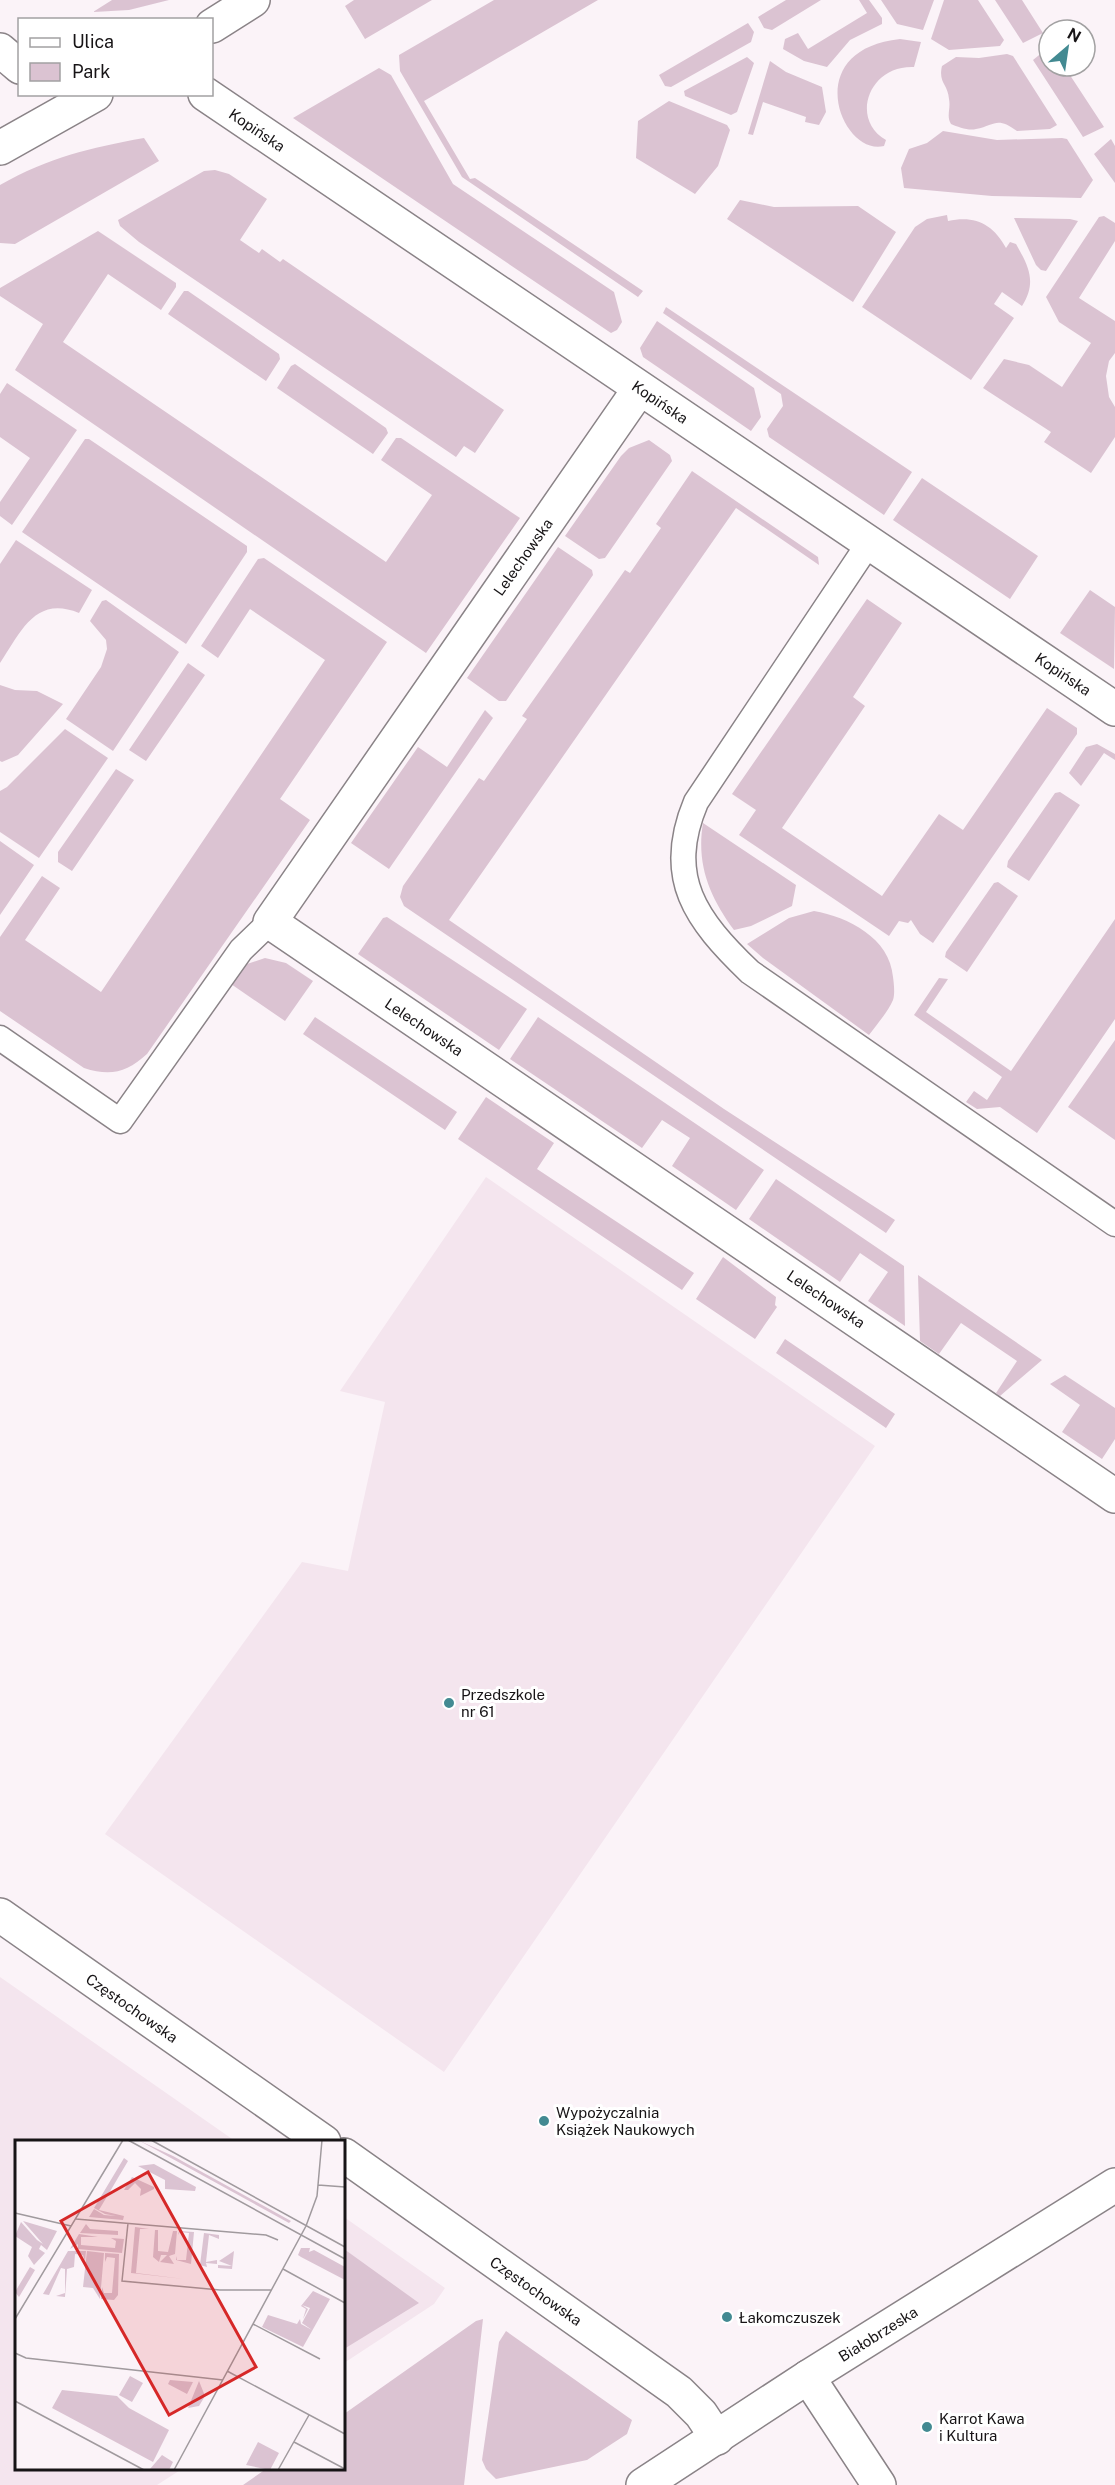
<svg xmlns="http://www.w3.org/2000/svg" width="1115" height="2485" viewBox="0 0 1115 2485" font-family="'Public Sans',sans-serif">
	<rect width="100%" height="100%" fill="#fbf3f8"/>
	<path fill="#f4e5ee" d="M486 1177 875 1446 444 2072 105 1834 302 1562 348 1571 385 1402 340 1391Z
		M0 1977 235 2141 16 2142V2468L182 2469 157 2485H0Z
		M344 2217 445 2288 434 2304 344 2363Z"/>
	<path fill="#dbc3d2" d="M112 0H169L129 10 93 12Z
		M354 0H432L365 39 345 6Z
		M494 0H598L424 101 470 179 475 178 643 291 638 297 462 177 400 71 399 55Z
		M786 0H821L772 30 764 28 758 17Z
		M859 0H869L882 18V24L850 40 827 67 804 61 783 49 785 39 798 33 808 49 867 13Z
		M881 0H934L923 30 897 24Z
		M944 0H978L1004 40 1000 46 949 50 931 39Z
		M995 0H1022L1043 33 1023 43Z
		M748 23 754 32 751 42 671 87 665 86 659 75Z
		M900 39 921 42 914 67C868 65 850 120 886 140L884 146C842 157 798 50 900 39Z
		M1049 47V66H1064L1104 127 1083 137 1033 60Z
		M1007 54 1013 56 1057 125 1050 129 1017 131C997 116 995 125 976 129 969 131 958 127 951 124 946 116 951 109 949 99 948 84 938 83 942 66L956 57 979 58Z
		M747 57 754 63 737 112 731 115 685 96 684 91Z
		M770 61 786 72 822 87 826 112 819 125 805 122 806 117 763 102 753 135 748 134Z
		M379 68 391 75 453 184 614 292 622 322 617 330 611 333 608 331 293 118Z
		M669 101 727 125 730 130 718 166 695 194 636 158 638 121Z
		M943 131 997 140 1062 138 1067 139 1093 180 1081 198 992 196 904 188 901 168 909 149 927 143Z
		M144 138 159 161 15 244 0 243V185C50 157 89 148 144 138Z
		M1111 139 1115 146V183L1094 154Z
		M215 170 229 174 267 199 240 240 259 253 262 249 280 262 283 259 504 410 475 453 464 446 456 457 139 242 120 226 118 220 204 171Z
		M740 200 774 207 858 206 896 232 853 302 727 219Z
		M947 215 948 221C975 215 993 224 1006 248L1010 242 1016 244C1029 267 1037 282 1022 306L1002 292 994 304 1014 318 971 380 862 307 915 227 927 219Z
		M1104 216 1115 223V241L1079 298 1115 321V353L1109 361 1106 376 1109 397 1115 407V437L1091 473 1044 442 1051 432 983 388 1004 359 1029 365 1062 387 1091 343 1059 322 1046 297 1099 217Z
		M1014 218 1070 219 1078 221 1046 271 1041 270 1036 265Z
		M98 231 176 283V287L161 310 108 274 63 342 386 562 432 495 381 460 396 438H401L520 518 426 653 15 370 43 324 0 296V288Z
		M184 291H188L279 354 280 359 266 381 168 314Z
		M666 307 912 472 884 515 769 437 767 429 783 406 781 394 663 313Z
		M657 321 754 388 761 417 751 431 643 357 640 348Z
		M295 364 386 428 388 433 373 454 277 388 291 366Z
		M7 383 77 430 12 525 0 516V502L30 458 0 437V394Z
		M85 439H89L247 546V552L186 644 22 532Z
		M649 440 670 455 672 461 605 558 599 559 565 536 621 456 629 448Z
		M692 471 818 557 819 565 736 508 449 920 724 1109 895 1220 886 1233 404 906 400 897 403 886 479 778 484 781 527 719 522 716 625 570 630 573 661 528 656 524Z
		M922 478 1038 556 1010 599 893 520Z
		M16 540 92 590 79 613C35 595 21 632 0 663V564Z
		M558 547 592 570 593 575 506 701H499L467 678Z
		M264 558 387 642 280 799 310 820 147 1054C127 1072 111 1077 84 1068L0 1011V937L42 876 60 888 25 940 101 992 325 660 250 609 218 658 201 646 258 559Z
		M1090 590 1115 607 1114 669 1060 633Z
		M867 599 902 623 853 697 865 706 782 828 882 896 939 814 963 830 1047 708 1077 728V734L933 943 920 934 911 920 908 923 899 921 889 936 739 835 756 810 732 794Z
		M106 600 179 652 113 751 66 719 101 667 107 649 106 640 90 621 102 601Z
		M188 663 205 675 146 761 129 750Z
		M0 685 15 690 37 691 63 704 18 755 2 762 0 761Z
		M485 710 493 718 389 869 351 843 418 747 447 767Z
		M65 729 108 758 39 858 0 832V791L7 787Z
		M1097 744 1115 754V760L1104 753 1081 786 1069 773 1086 747Z
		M116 769 134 780 72 871 58 862V852Z
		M1060 792 1080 805 1029 881 1007 867 1008 861 1055 793Z
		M703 823 796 885 792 906 751 926 734 930C710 897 696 865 703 823Z
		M0 841 34 865 0 915Z
		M998 882 1018 896 967 972 945 957 946 952 994 883Z
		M814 911C848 917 890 938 893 977 894 984 895 994 893 1000 888 1012 877 1024 869 1035L763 958 747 944 789 918Z
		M387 917 527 1009 499 1050 358 954 383 918Z
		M1115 919V1019L1037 1133 1000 1107 977 1109 966 1102 974 1091 987 1100 1002 1077 914 1015 939 978 948 979 926 1012 1011 1071Z
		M265 958 286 963 313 981 285 1021 231 984 247 964Z
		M315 1017 457 1112 445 1130 303 1034Z
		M538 1017 764 1170 736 1210 672 1166 690 1138 662 1120 642 1148 510 1059Z
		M1115 1040V1140L1068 1107Z
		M486 1097 554 1143 537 1169 694 1273 682 1290 458 1139Z
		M776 1179 904 1266 905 1326 868 1301 888 1272 860 1253 840 1282 749 1219Z
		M723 1257 776 1297 775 1305 777 1307 755 1339 696 1299Z
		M918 1275 1042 1360 1000 1396 996 1393 1017 1361 961 1323 939 1354 920 1341Z
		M785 1339 895 1414 886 1428 776 1353Z
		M1065 1375 1115 1408V1439L1102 1459 1062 1432 1080 1405 1050 1384Z
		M344 2249 419 2303 344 2349Z
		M483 2319 464 2485H243L266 2469 344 2468V2414L476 2321Z
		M506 2331 632 2420 627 2434 587 2460 496 2479 486 2469 482 2460 499 2342Z"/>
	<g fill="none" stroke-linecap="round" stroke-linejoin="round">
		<defs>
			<path id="service" d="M869 543 696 802C664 878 696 920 750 972L1115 1224
				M0 1038 120 1121 241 950 270 922"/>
			<path id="minor" d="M0 50 20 67
				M205 94 1115 709
				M640 388 270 922 1115 1496
				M0 1915 324 2142
				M344 2155 679 2392 701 2414 717 2438
				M808 2377 879 2485"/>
			<path id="tertiary" d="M212 26 253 0
				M0 148 96 94
				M643 2485 808 2377 1115 2185"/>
		</defs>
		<use href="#service" stroke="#8a8387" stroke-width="27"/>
		<use href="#minor" stroke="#8a8387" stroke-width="36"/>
		<use href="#tertiary" stroke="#8a8387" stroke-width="36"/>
		<use href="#service" stroke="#fff" stroke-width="24"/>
		<use href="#minor" stroke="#fff" stroke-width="33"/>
		<use href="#tertiary" stroke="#fff" stroke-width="33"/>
	</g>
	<g fill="#438a92" stroke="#fff" stroke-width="2">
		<circle cx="449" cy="1703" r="6"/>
		<circle cx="544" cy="2121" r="6"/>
		<circle cx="727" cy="2317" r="6"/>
		<circle cx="927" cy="2427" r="6"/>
	</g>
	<g text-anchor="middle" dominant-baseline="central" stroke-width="6" stroke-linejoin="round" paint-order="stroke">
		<g font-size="15" fill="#171416" stroke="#fff">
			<text transform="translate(257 130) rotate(34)">Kopińska</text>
			<text transform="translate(660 402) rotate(34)">Kopińska</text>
			<text transform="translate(523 557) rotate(-55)">Lelechowska</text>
			<text transform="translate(1063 674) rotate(34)">Kopińska</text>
			<text transform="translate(424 1027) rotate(34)">Lelechowska</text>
			<text transform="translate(826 1299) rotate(34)">Lelechowska</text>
			<text transform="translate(132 2008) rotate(35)">Częstochowska</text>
			<text transform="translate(536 2291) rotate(35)">Częstochowska</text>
			<text transform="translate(878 2334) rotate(-32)">Białobrzeska</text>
		</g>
		<g font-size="15" fill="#171416" stroke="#fff" text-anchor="start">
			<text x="461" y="1694">Przedszkole<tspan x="461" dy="17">nr 61</tspan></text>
			<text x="556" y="2112">Wypożyczalnia<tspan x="556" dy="17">Książek Naukowych</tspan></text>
			<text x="739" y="2317">Łakomczuszek</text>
			<text x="939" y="2418">Karrot Kawa<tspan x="939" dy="17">i Kultura</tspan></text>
		</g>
	</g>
	<g transform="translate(15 2140)">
		<rect width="330" height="330" fill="#fbf3f8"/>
		<path d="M125 1 158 16 276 81 274 83ZM109 18 113 21 84 70 109 76 108 80 74 77 79 69 89 75 101 76 90 74 79 68ZM139 24 181 47 180 51 150 49V40L123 26ZM117 37 139 47V49L125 56 126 49 120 43 113 50H109ZM8 81 42 91 32 110 26 105 24 109 30 113 19 125 13 116 17 107 0 96 6 82 22 100 28 104ZM71 84 75 89 103 91V95L65 93ZM120 87 134 89H125L121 133 169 139 116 133ZM140 90H143V111L153 112 158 91H162L160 114 154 116 159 124 145 122 152 115H146L144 122 138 117ZM164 91 179 92 176 124 161 120 162 116V120H171L174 93 165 92 163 95ZM189 93 204 95V99L194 95 191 122 202 120V124L191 123 192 127 185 125ZM64 94 83 97H66V105L100 108 101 101 96 98 109 99 107 113 63 109V104L55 109ZM286 108H295L294 112 299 110 330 127V140L286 117 283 115ZM53 111H71L70 121 68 115 60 114 59 127 52 129 50 157 41 156 50 153V129L46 128 34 155 28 154ZM72 111 89 113 85 159 78 148 68 147ZM219 111 217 129 203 128V125L217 126 204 121ZM90 113 104 114 103 155 99 160 86 159 87 147 89 153H97L100 118 92 117 90 122ZM15 127 20 130 4 157 0 152ZM298 151 315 159 288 207 247 187 253 175 282 184 285 179 286 184 297 190 287 183 295 168 287 165 293 169 288 179 291 169 286 166ZM115 236 128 243 117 262 104 255ZM155 240 178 242 172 254 153 244ZM184 241 190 256 184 266 173 268ZM47 250 102 256 114 268 154 290 138 322 37 268ZM243 302 264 313 255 330 231 325ZM147 315 158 322 154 330 135 329Z" fill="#dbc3d2"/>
		<path fill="none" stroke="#a09a9e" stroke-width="1.5" d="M113 0 330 119M136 0 330 107M303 45 330 47M0 73 56 86M61 79 251 95 263 100M113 83 107 141 205 150H257M268 129 330 163M0 179 108 0M238 184 305 219M0 213 11 218 208 240M212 231 330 294M0 261 129 330M279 302 330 329M159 330 291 86 302 56 307 0M263 330 294 275"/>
		<path fill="#d62828" fill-opacity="0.15" stroke="#d62828" stroke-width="3" d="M133 32 241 227 154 275 46 81Z"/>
		<rect width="330" height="330" fill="none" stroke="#171416" stroke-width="3"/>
	</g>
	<rect x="18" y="18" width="195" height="78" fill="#ffffff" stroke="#a2a1a2" stroke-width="1.5"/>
	<rect x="30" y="38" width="30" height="9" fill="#ffffff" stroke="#a2a1a2" stroke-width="1.5"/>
	<text x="72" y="48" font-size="18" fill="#171416">Ulica</text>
	<rect x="30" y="63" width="30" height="18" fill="#dbc3d2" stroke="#a2a1a2" stroke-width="1.5"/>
	<text x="72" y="78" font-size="18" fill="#171416">Park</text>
	<g transform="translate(1067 48) rotate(29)"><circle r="28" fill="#ffffff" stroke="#a2a1a2" stroke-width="1.5"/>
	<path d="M0-4.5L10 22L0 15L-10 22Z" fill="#438a92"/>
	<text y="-9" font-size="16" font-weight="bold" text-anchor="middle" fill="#171416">N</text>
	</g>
</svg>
